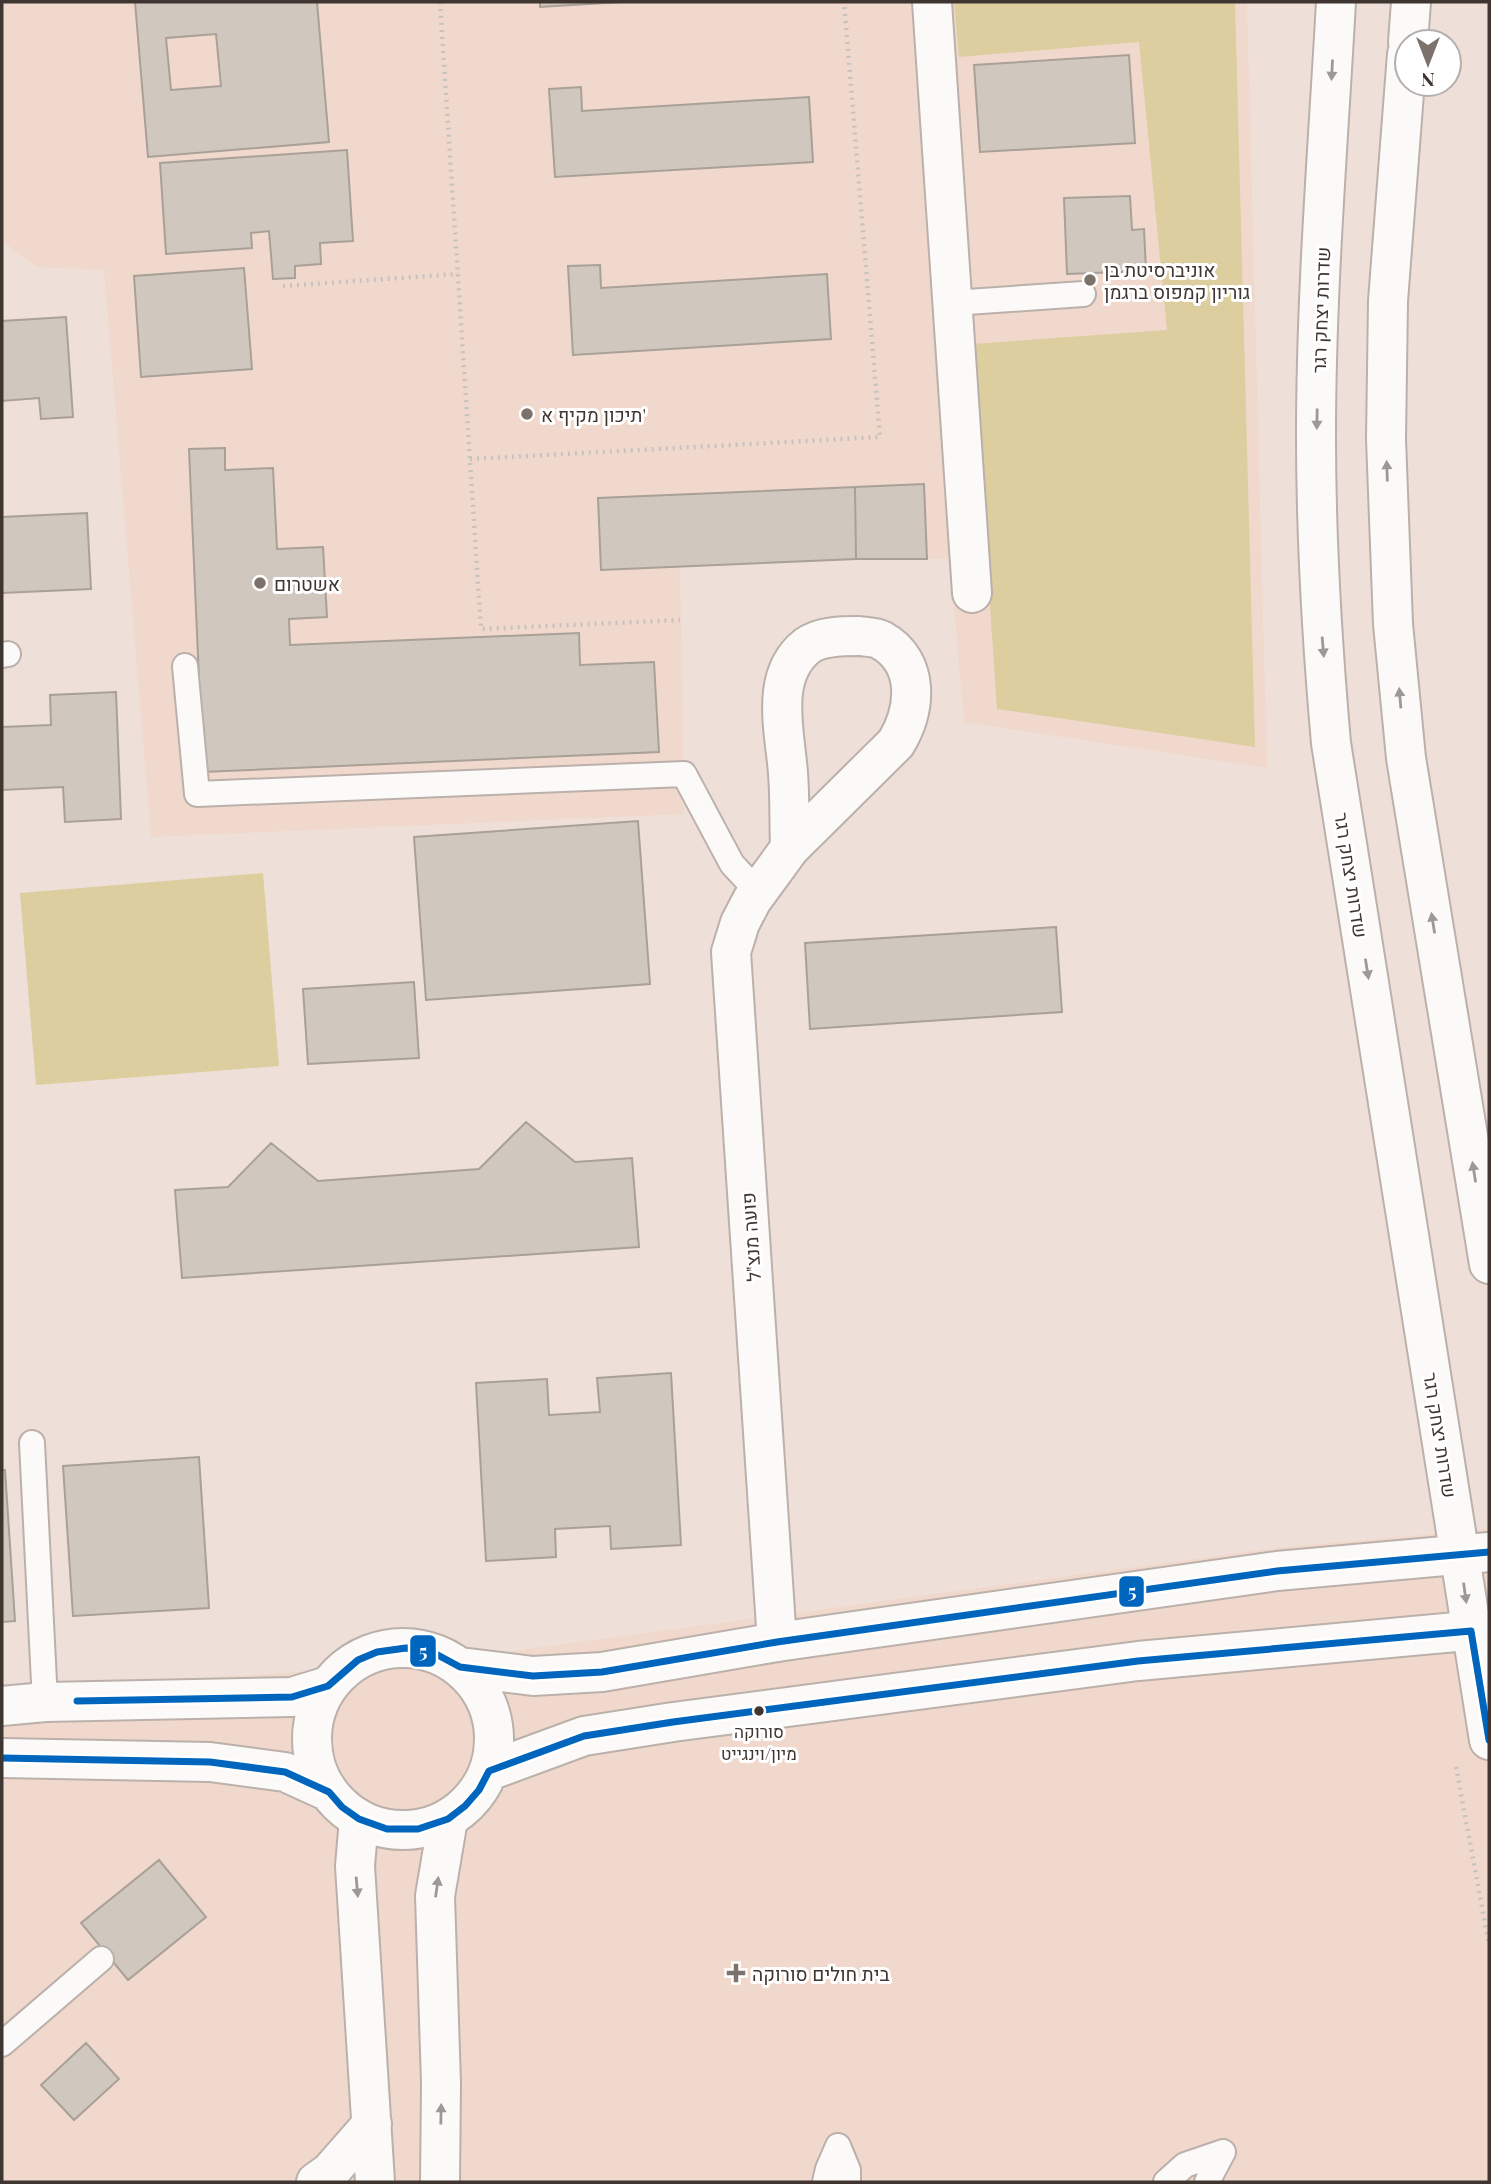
<svg xmlns="http://www.w3.org/2000/svg" width="1491" height="2184" viewBox="0 0 1491 2184" font-family="'Playfair Display',Heebo,serif">
	<rect width="100%" height="100%" fill="#eee0d8"/>
	<path fill="#f1d8cc" d="M2 2H1247L1267 768 964 722 950 559H856L680 566 684 814 151 837 104 270 37 267 2 241Z
		M1489 1529V2182H2V1690L401 1666 1284 1547Z"/>
	<path fill="#dcce9e" d="M954 2H1235L1255 747 997 709 972 344 1167 330 1139 42 959 57Z
		M263 873 279 1066 36 1085 20 893Z"/>
	<path fill="#d0c7bf" stroke="#a9a098" stroke-width="2" fill-rule="evenodd" d="M135 2H317L329 142 148 157ZM216 34 221 86 171 90 166 38Z
		M540 2H622L540 7Z
		M1129 55 1135 143 980 152 974 65Z
		M581 87 582 111 809 97 813 162 555 177 549 89Z
		M347 150 353 241 320 243 321 264 295 266V278L273 279 269 231 251 233 252 248 166 254 160 163Z
		M1130 196 1132 230 1144 229 1146 271 1067 274 1064 198Z
		M600 265 601 288 827 274 831 339 573 355 568 266Z
		M244 268 252 369 141 377 134 276Z
		M66 317 73 417 41 419 39 398 2 401V321Z
		M225 448V470L273 468 277 549 323 547 327 617 289 619 290 645 579 633 580 665 654 662 659 752 203 772 189 449Z
		M924 484 927 559H856L855 487Z
		M855 487 856 559 601 570 598 498Z
		M87 513 91 589 2 593V517Z
		M116 692 121 819 65 822 63 787 2 790V727L51 725 50 695Z
		M638 821 650 984 426 1000 414 837Z
		M1056 927 1062 1012 810 1029 805 943Z
		M414 982 419 1058 308 1064 303 989Z
		M526 1122 575 1162 632 1158 639 1247 182 1278 175 1190 228 1187 271 1143 318 1181 479 1169Z
		M671 1373 681 1545 611 1549 610 1526 555 1529 556 1557 486 1561 476 1383 547 1379 549 1415 600 1412 597 1378Z
		M199 1457 209 1608 73 1616 63 1466Z
		M2 1470H5L15 1621 2 1622Z
		M159 1860 206 1917 128 1980 81 1923Z
		M86 2043 119 2079 74 2120 41 2085Z"/>
	<g fill="none" stroke-linecap="round" stroke-linejoin="round">
		<defs>
			<path id="service" d="M953 303 1083 294
				M2 655 8 654
				M185 666 197 794 684 774 732 864 759 893
				M32 1443 45 1702
				M2 2044 101 1959
				M838 2146 848 2170V2182
				M825 2182 828 2169 838 2146
				M1166 2182 1185 2165 1223 2152
				M1207 2182 1223 2152"/>
			<path id="minor" d="M932 2 972 593
				M859 636C866 637 875 637 881 640 921 662 916 710 896 743L790 848C789 823 790 798 788 773 785 732 769 676 807 646 820 636 843 636 859 636Z
				M777 1642 731 952 740 923 752 900 790 848
				M359 1819 355 1866 375 2182
				M316 2182 330 2172 372 2124
				M440 2182 441 2083 435 1896 448 1819"/>
			<path id="tertiary" d="M312 1739a91 91 0 1 1 182 0a91 91 0 1 1-182 0Z
				M460 1667 533 1676 602 1672 777 1642 1277 1571 1489 1552
				M2 1706 45 1702 292 1697 328 1686
				M2 1758 210 1762 285 1772 329 1792
				M489 1771 584 1736 673 1722 1138 1661 1489 1629"/>
			<path id="primary" d="M1336 2C1328 146 1316 291 1316 436 1316 539 1322 641 1331 743L1489 1740
				M1408 42 1411 2
				M1407 54 1388 301 1386 439 1393 624 1406 758 1489 1264"/>
		</defs>
		<use href="#service" stroke="#bbb0aa" stroke-width="28"/>
		<use href="#minor" stroke="#bbb0aa" stroke-width="42"/>
		<use href="#tertiary" stroke="#bbb0aa" stroke-width="42"/>
		<use href="#primary" stroke="#bbb0aa" stroke-width="42"/>
		<path stroke="#c7c2c0" stroke-width="4.5" stroke-dasharray="2 5" stroke-linecap="butt" d="M440 2 481 629 680 620
			M283 286 458 274
			M470 459 880 437 844 2
			M1456 1767 1489 1945"/>
		<use href="#service" stroke="#fcfaf9" stroke-width="24"/>
		<use href="#minor" stroke="#fcfaf9" stroke-width="38"/>
		<use href="#tertiary" stroke="#fcfaf9" stroke-width="38"/>
		<use href="#primary" stroke="#fcfaf9" stroke-width="38"/>
		<defs>
			<path id="bus-1" d="M77 1701 292 1697 328 1686 358 1660 377 1652 406 1648 434 1653 460 1667 533 1676 602 1672 777 1642 1277 1571 1489 1552
				M2 1758 210 1762 285 1772 329 1792 342 1807 359 1819 387 1829H418L448 1819 465 1806 479 1790 489 1771 584 1736 673 1722 1138 1661 1471 1631 1489 1740"/>
		</defs>
		<use href="#bus-1" stroke="#fff" stroke-width="12"/>
		<use href="#bus-1" stroke="#0065bd" stroke-width="7"/>
	</g>
	<defs><path id="oneway-solid" d="M-6-.8H1V-3.2L6.5 0L1 3.2V.8H-6Z" transform="scale(1.75)"/></defs>
	<g fill="#9e9895">
		<use href="#oneway-solid" transform="translate(1332 70) rotate(93)"/>
		<use href="#oneway-solid" transform="translate(1317 419) rotate(91)"/>
		<use href="#oneway-solid" transform="translate(1387 471) rotate(-92)"/>
		<use href="#oneway-solid" transform="translate(1323 647) rotate(85)"/>
		<use href="#oneway-solid" transform="translate(1400 698) rotate(-95)"/>
		<use href="#oneway-solid" transform="translate(1433 923) rotate(-99)"/>
		<use href="#oneway-solid" transform="translate(1367 969) rotate(81)"/>
		<use href="#oneway-solid" transform="translate(1474 1172) rotate(-99)"/>
		<use href="#oneway-solid" transform="translate(1465 1593) rotate(82)"/>
		<use href="#oneway-solid" transform="translate(357 1887) rotate(85)"/>
		<use href="#oneway-solid" transform="translate(437 1887) rotate(-82)"/>
		<use href="#oneway-solid" transform="translate(441 2114) rotate(-89)"/>
	</g>
	<g fill="#7d726b" stroke="#fff" stroke-width="2.5">
		<circle cx="1090" cy="280" r="7"/>
		<circle cx="527" cy="414" r="7"/>
		<circle cx="260" cy="583" r="7"/>
		<path d="M732.5 1962.5h7v7h7v7h-7v7h-7v-7h-7v-7h7z"/>
	</g>
	<circle fill="#403631" stroke="#fff" stroke-width="2.5" cx="759" cy="1711" r="6"/>
	<g text-anchor="middle" dominant-baseline="central" stroke-width="6" stroke-linejoin="round" paint-order="stroke">
		<g font-size="17" fill="#403631" stroke="#fff">
			<text x="759" y="1731">סורוקה<tspan x="759" dy="22">מיון/וינגייט</tspan></text>
		</g>
		<g font-size="19" fill="#403631" stroke="#fff" text-anchor="start">
			<text x="1104" y="269">אוניברסיטת בן<tspan x="1104" dy="22">גוריון קמפוס ברגמן</tspan></text>
			<text x="541" y="414">תיכון מקיף א'</text>
			<text x="274" y="583">אשטרום</text>
			<text x="752" y="1973">בית חולים סורוקה</text>
		</g>
		<g font-size="19" fill="#403631" stroke="#fff">
			<text transform="translate(1320 310) rotate(-88)">שדרות יצחק רגר</text>
			<text transform="translate(1352 875) rotate(81)">שדרות יצחק רגר</text>
			<text transform="translate(750 1237) rotate(-94)">פועה מנצ"ל</text>
			<text transform="translate(1441 1435) rotate(81)">שדרות יצחק רגר</text>
		</g>
	</g>
	<g stroke="#fff" stroke-width="2.5">
		<rect x="1118" y="1575" width="27" height="33" rx="7" fill="#0065bd"/>
		<rect x="409" y="1634" width="28" height="34" rx="7" fill="#0065bd"/>
	</g>
	<g font-size="19" text-anchor="middle" font-weight="bold" fill="#fff">
		<text x="1132" y="1598">5</text>
		<text x="423" y="1658">5</text>
	</g>
	<rect width="1491" height="2184" fill="none" stroke="#403631" stroke-width="7"/>
	<g transform="translate(1428 63) rotate(180)"><circle r="33" fill="#ffffff" stroke="#b3afad" stroke-width="2"/>
	<path d="M0-5L12 26L0 18L-12 26Z" fill="#7d726b"/>
	<text y="-10" font-size="19" font-weight="bold" text-anchor="middle" fill="#403631">N</text>
	</g>
</svg>
